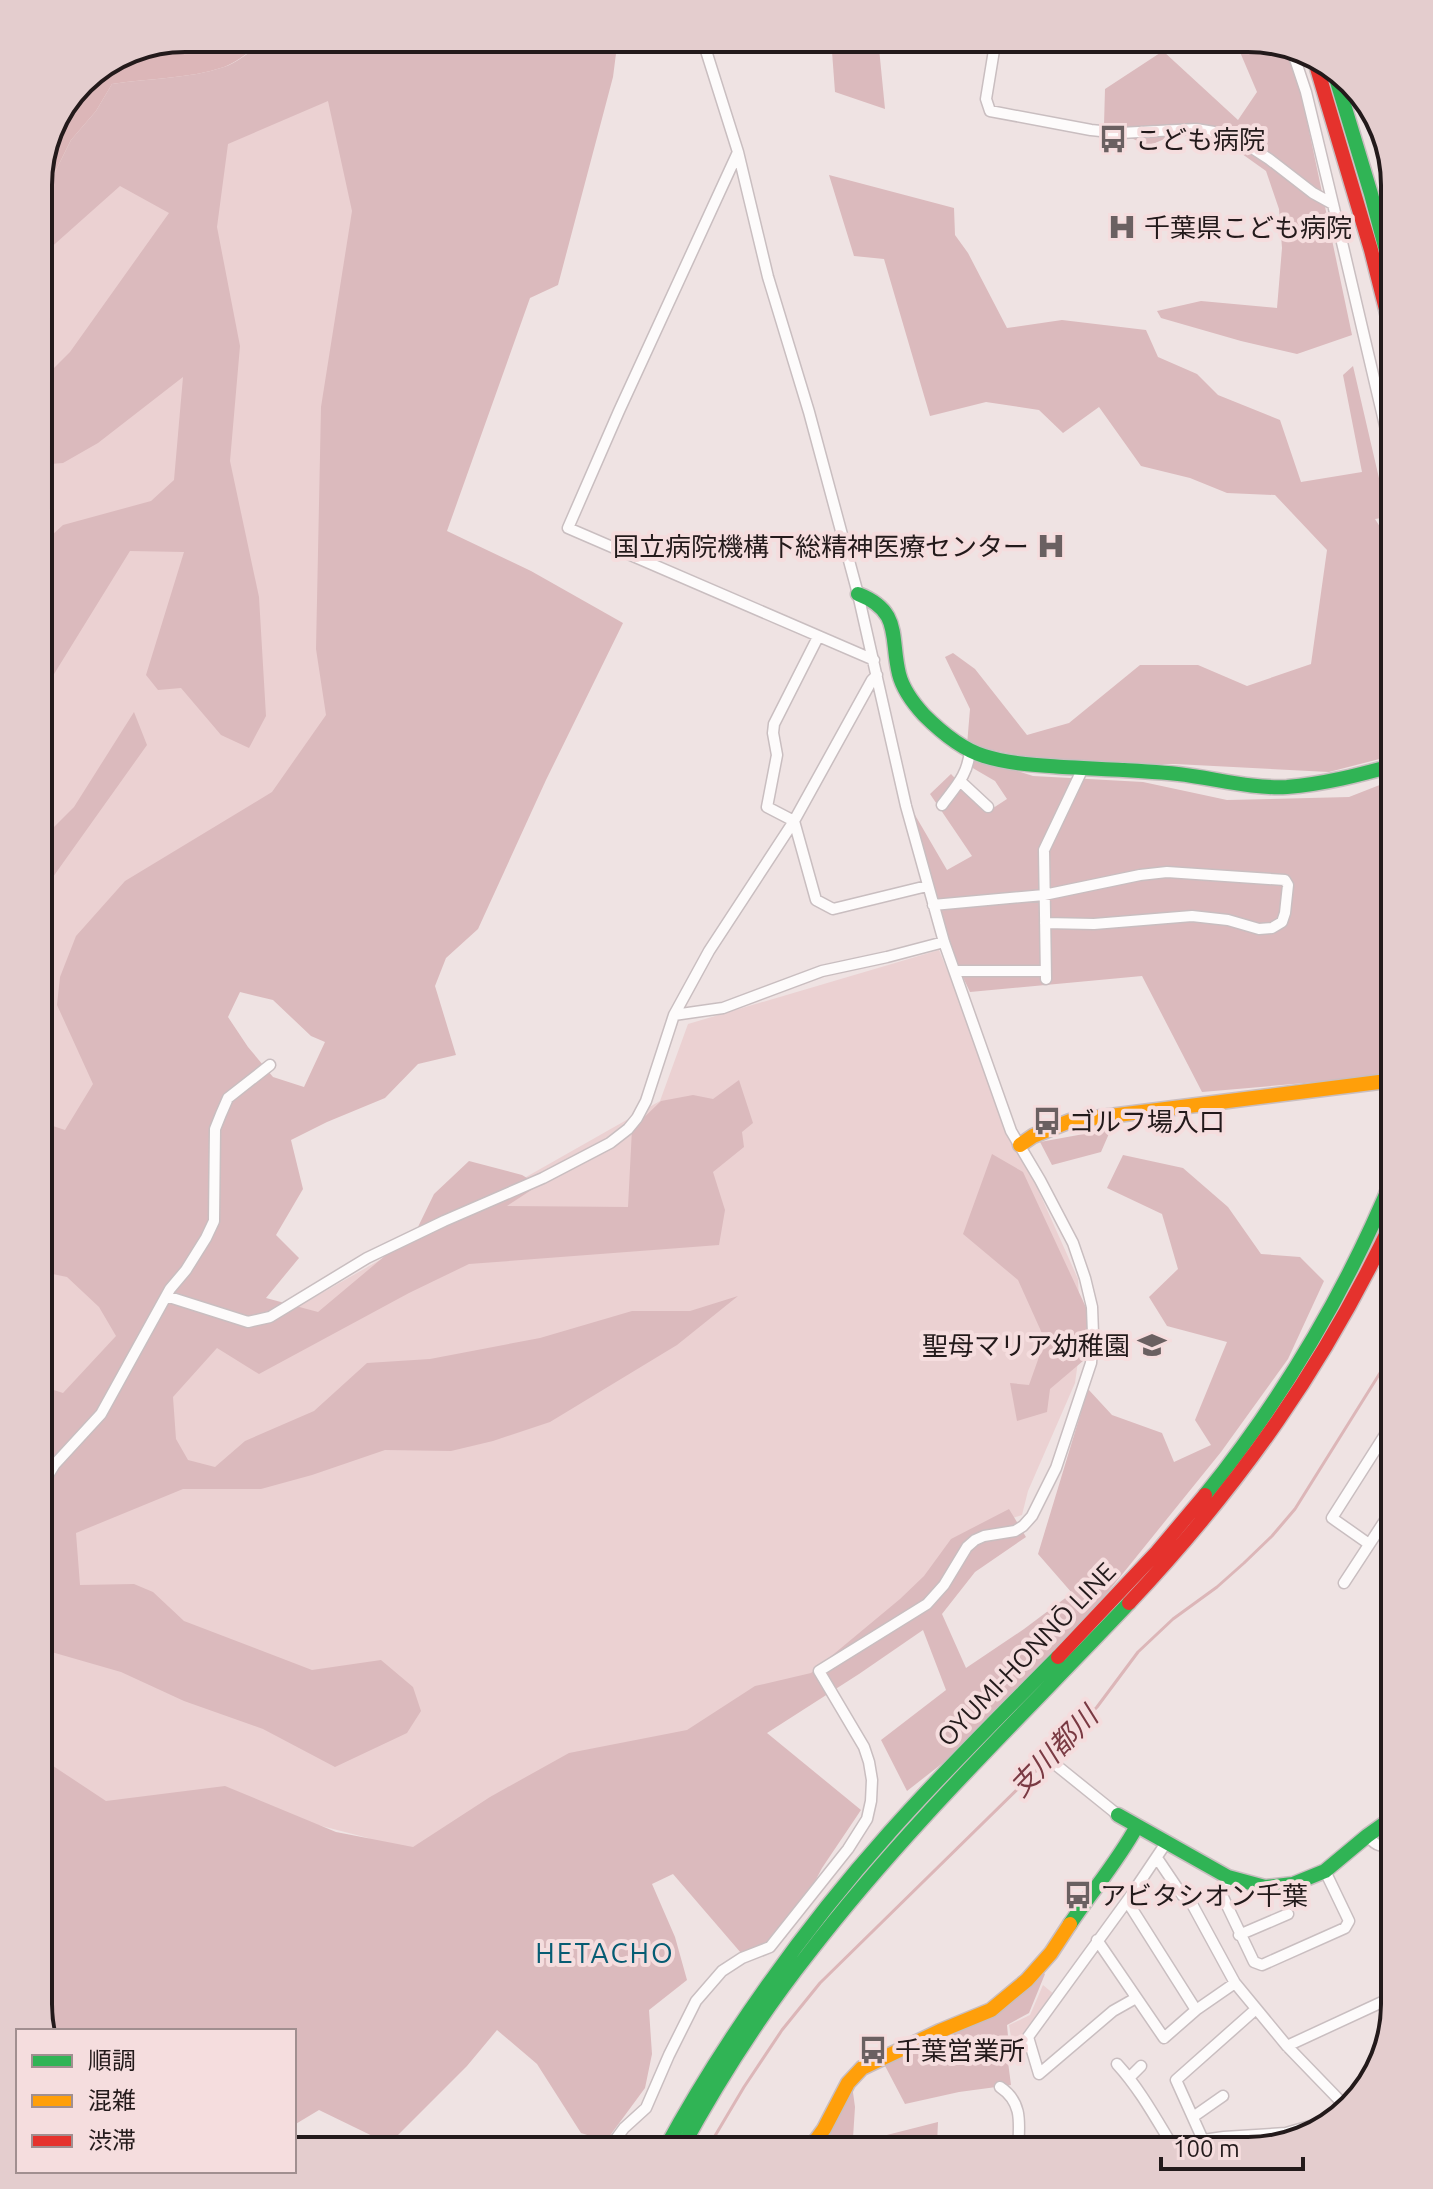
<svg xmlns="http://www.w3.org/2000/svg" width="1433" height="2189" viewBox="0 0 1433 2189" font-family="Ubuntu,'Noto Sans JP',sans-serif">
	<rect width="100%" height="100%" fill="#efe3e3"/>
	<path fill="#ebd1d2" d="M308 64 361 156 336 738 201 933 253 1332 660 1101 688 1024 939 950 1036 1185 1078 1279 1081 1340 1075 1383 1028 1491 1022 1515 984 1528 928 1593 725 1735 407 1857 368 1838 217 1799 38 1805V221Z
		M1043 1985 1055 1995 1027 2040 1012 2043 1009 2025 1030 2015Z"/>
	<path fill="#dbbabd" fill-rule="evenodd" d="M273 38H618L613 77 558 285 530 298 447 531 531 571 623 623 546 780 478 929 446 958 435 986 456 1055 418 1064 385 1098 327 1122 291 1140 303 1189 276 1235 299 1258 266 1298 318 1312 417 1229 434 1194 469 1161 522 1175 539 1185 507 1206 628 1207 632 1129 661 1101 693 1095 713 1099 739 1080 753 1123 742 1132 744 1147 713 1172 725 1210 719 1245 469 1264 409 1293 259 1374 217 1348 173 1397 176 1439 188 1460 215 1467 245 1441 314 1411 367 1363 430 1359 540 1338 632 1311H690L738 1296 677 1345 550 1422 493 1441 451 1451 385 1450 312 1475 261 1489H183L76 1533 80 1585 134 1584 153 1592 184 1621 312 1670 381 1660 413 1687 421 1711 407 1733 335 1767 263 1729 184 1701 121 1672 48 1651 38 1642V1385L63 1393 116 1336 99 1307 67 1277 38 1271V1228L42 1224 44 1204 38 1206V1113L47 1124 65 1130 93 1084 57 1005 60 977 76 936 125 881 272 792 326 715 316 649 321 407 352 211 328 101 228 144 217 227 240 346 230 461 259 597 266 716 249 748 221 735 181 688 158 690 146 675 184 552 130 551 38 700V548L63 525 151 501 174 480 183 377 98 443 63 463 38 465V384L70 352 169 213 120 186 38 259V198L46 190 71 140 96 111 112 84C150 78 188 79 224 67 241 61 256 45 273 38ZM240 992 273 1000 311 1036 325 1042 304 1087 273 1077 248 1047 228 1017Z
		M831 38H878L885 109 835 92Z
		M1234 38H1257L1287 48 1298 78 1352 335 1297 354 1241 341 1161 318 1157 311 1201 301 1277 308 1282 248 1279 209 1266 171 1200 124 1148 146 1104 125 1105 89 1163 51 1238 120 1257 92Z
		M829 175 954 208 955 235 968 253 1007 328 1062 320 1146 330 1158 357 1197 374 1218 395 1280 420 1301 482 1362 472 1343 375 1353 366 1388 517 1375 519 1394 549 1395 557V683L1391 684 1386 716 1395 730V755L1329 772 1175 764H1063L967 745 970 709 945 657 953 653 975 669 1027 735 1069 723 1140 665H1198L1247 686 1311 664 1327 550 1275 495 1227 493 1190 478 1141 466 1099 407 1063 433 1039 410 986 402 930 416 884 259 854 256Z
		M134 712 147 745 38 898V843L74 807Z
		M974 757 1033 776 1143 782 1227 800 1349 797 1395 779V1038L1386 1076 1202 1092 1142 976 970 992 951 952 909 823 915 815 947 870 972 856 930 794 951 774 987 812 1007 799 995 781 971 767Z
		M1111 1129 1101 1152 1052 1165 1040 1142Z
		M992 1154 1023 1172 1103 1344 1050 1389 1047 1412 1017 1421 1010 1383 1029 1385 1045 1340 1018 1280 963 1234Z
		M1123 1155 1183 1168 1228 1207 1261 1254 1300 1257 1324 1281 1288 1359 1221 1452 1095 1608 953 1755 907 1791 881 1740 946 1690 923 1630 859 1674 767 1733 861 1810 822 1868 786 1937 741 1953 673 1874 652 1884 675 1937 687 1980 649 2010 652 2054 645 2088 606 2141 581 2133 537 2064 497 2030 467 2066 389 2144 319 2110 294 2125V2031H45L38 2004V1756L106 1801 225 1786 336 1832 413 1847 490 1797 569 1753 687 1730 755 1686 811 1673 900 1599 924 1576 951 1539 1009 1509 1026 1537 975 1572 942 1614 966 1668 1024 1629 1072 1593 1038 1554 1088 1389 1112 1415 1162 1433 1174 1462 1211 1445 1195 1420 1227 1342 1167 1326 1149 1297 1178 1269 1162 1214 1107 1188Z
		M1041 1971 1045 1974 1029 2013 1007 2025 1008 2036 1005 2039 1011 2085 959 2092 905 2104 883 2062 1014 2001Z
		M852 2085 855 2107 853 2138 879 2137 938 2122 937 2144 925 2151H814Z"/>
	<path fill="#dcb6b8" d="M185 38H273C255 45 240 61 224 67 188 79 150 78 112 84L96 111 71 140 46 190 38 198V176L81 81 129 49 163 42 167 44Z"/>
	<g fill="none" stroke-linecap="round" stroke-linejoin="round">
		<path stroke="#dcb6b8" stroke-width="3" d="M706 2151 744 2087 782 2030 820 1983 1042 1765 1097 1707 1138 1652 1173 1619 1217 1587 1244 1563 1272 1536 1295 1509 1395 1349"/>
		<defs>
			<path id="street" d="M996 38 986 99 990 111 1091 130 1120 133 1196 129 1232 135 1269 159 1313 193 1333 204 1395 468
				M1292 50 1306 92 1333 204
				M738 152 619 411 568 528 874 660
				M818 637 774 724 773 733 777 755 767 807 794 821 816 900 833 909 927 886
				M1391 766 1395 802
				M960 781 988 807
				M942 805C956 786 968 775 970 750
				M933 905 1044 895 1140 875 1167 872 1285 880 1288 885 1285 913 1282 922 1272 928 1259 929 1228 920 1192 916 1094 924 1045 923
				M955 971H1046
				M1046 979 1044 850 1083 768
				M674 1015 723 1008 822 971 887 957 944 942
				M166 1296 248 1322 270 1317 367 1258 444 1221 543 1178 610 1143 628 1129 637 1118 646 1101 674 1015 709 951 794 821 872 680 877 675
				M38 1492 55 1464 101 1414 170 1289 186 1270 206 1238 214 1221 215 1129 221 1114 228 1098 270 1065
				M1369 1544 1332 1518 1395 1419
				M1344 1583 1395 1505
				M1051 1761 1118 1815
				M1367 1836C1379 1848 1379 1847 1395 1840
				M1157 1858 1182 1895 1192 1904 1235 1983 1287 2046 1346 2107
				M1228 1877 1222 1895 1254 1962 1262 1965 1345 1928 1349 1921 1325 1871
				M1127 1901 1196 2010
				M1239 1935 1288 1914
				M1097 1940 1164 2038 1196 2010 1235 1983
				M1136 1998 1113 2011 1039 2074 1028 2037 1127 1901 1166 1843
				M1287 2046 1395 1996
				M1117 2064C1139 2088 1155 2117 1172 2145
				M1129 2078 1141 2066
				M1000 2087C1024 2103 1019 2125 1018 2151
				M1193 2117 1223 2096
				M1203 2140 1176 2080 1256 2009
				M607 2151 624 2128 646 2108 669 2055 696 2001 722 1971 742 1958 770 1947 848 1849 867 1819 871 1801 872 1780 869 1762 864 1747 819 1671 927 1604 944 1585 967 1547 975 1540 984 1536 1015 1531 1023 1526 1032 1516 1056 1468 1091 1363 1093 1334 1092 1307 1085 1278 1073 1243 1040 1180 1011 1131 944 942 906 806 858 594 809 412 768 277 738 152 702 38
				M1016 2151 1072 2142 1146 2148 1224 2137 1286 2133 1324 2122 1345 2106"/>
			<path id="fast" d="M1332 65 1371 194 1395 284
				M858 594C902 611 890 637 899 674 903 690 913 703 924 715 941 732 961 749 984 756 1010 764 1036 765 1063 767 1101 769 1140 770 1178 774 1214 778 1251 789 1287 787 1324 784 1359 775 1395 765
				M1205 1495C1284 1397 1347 1290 1395 1173
				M1118 1815 1228 1877 1265 1887 1293 1884 1325 1871 1367 1836 1395 1816
				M1070 1924C1092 1891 1118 1861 1137 1826
				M664 2151C724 2040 805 1927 889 1833 943 1772 1001 1715 1058 1657
				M680 2151C718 2081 760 2015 809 1953 906 1827 1020 1718 1129 1603"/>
			<path id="slow" d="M1020 1145 1033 1136 1070 1121 1395 1080
				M808 2151 824 2129 848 2083 862 2068 940 2031 991 2010 1027 1980 1051 1953 1070 1924"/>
			<path id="jam" d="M1314 58 1371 250 1395 345
				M1129 1603C1241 1484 1325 1365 1395 1216
				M1058 1657 1157 1552 1205 1495"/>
		</defs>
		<use href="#street" stroke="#c9bec0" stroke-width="13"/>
		<use href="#fast" stroke="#c9bec0" stroke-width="17"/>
		<use href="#slow" stroke="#c9bec0" stroke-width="17"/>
		<use href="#jam" stroke="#c9bec0" stroke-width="17"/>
		<use href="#street" stroke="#fdfbfb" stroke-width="10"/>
		<use href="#fast" stroke="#30b455" stroke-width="14"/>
		<use href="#slow" stroke="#ff9f0a" stroke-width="14"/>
		<use href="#jam" stroke="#e5322d" stroke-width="14"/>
	</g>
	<defs>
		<symbol id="bus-bare" viewBox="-9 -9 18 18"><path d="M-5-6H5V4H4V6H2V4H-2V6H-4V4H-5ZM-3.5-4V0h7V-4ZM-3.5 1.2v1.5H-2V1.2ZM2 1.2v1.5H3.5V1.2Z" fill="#6a6061" stroke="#f5ddde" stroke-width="2.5" paint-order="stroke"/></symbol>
		<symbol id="hospital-bare" viewBox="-9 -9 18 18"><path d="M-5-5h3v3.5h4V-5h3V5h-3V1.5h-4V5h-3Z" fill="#6a6061" stroke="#f5ddde" stroke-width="2.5" paint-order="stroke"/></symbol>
		<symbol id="school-bare" viewBox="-9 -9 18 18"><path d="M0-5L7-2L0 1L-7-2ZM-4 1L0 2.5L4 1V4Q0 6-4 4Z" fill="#6a6061" stroke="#f5ddde" stroke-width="2.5" paint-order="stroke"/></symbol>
	</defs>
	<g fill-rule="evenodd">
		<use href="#bus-bare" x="1093" y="119" width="40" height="40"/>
		<use href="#hospital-bare" x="1102" y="207" width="40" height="40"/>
		<use href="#hospital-bare" x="1031" y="526" width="40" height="40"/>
		<use href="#bus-bare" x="1027" y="1101" width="40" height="40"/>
		<use href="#school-bare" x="1132" y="1325" width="40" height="40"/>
		<use href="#bus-bare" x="1058" y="1875" width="40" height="40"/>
		<use href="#bus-bare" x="853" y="2030" width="40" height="40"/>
	</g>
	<g text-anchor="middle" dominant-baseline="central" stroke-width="8" stroke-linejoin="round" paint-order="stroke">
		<g font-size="26" fill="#231a1b" stroke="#f5ddde" text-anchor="start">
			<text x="1135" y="139">こども病院</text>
			<text x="1144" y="227">千葉県こども病院</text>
			<text x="1029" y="546" text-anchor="end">国立病院機構下総精神医療センター</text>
			<text x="1069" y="1121">ゴルフ場入口</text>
			<text x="1130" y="1345" text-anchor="end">聖母マリア幼稚園</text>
			<text x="1100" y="1895">アビタシオン千葉</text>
			<text x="895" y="2050">千葉営業所</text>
		</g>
		<g font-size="26" fill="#231a1b" stroke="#f5ddde">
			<text transform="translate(1026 1654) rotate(-46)">OYUMI-HONNŌ LINE</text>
		</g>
		<g font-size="28" font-style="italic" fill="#7a3a43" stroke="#f5ddde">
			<text transform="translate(1053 1751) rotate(-46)">支川都川</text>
		</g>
		<g font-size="28" letter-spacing="2" fill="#065c73" stroke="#f5ddde">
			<text x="605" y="1952">HETACHO</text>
		</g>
	</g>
	<path d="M0 0H1433V2189H0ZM185 52H1248A133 133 0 0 1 1381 185V2004A133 133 0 0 1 1248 2137H185A133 133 0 0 1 52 2004V185A133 133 0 0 1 185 52Z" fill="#e4cdce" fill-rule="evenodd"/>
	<path fill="none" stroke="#231a1b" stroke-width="4" d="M185 52H1248A133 133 0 0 1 1381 185V2004A133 133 0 0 1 1248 2137H185A133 133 0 0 1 52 2004V185A133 133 0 0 1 185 52Z"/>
	<rect x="16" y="2029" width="280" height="144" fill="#f5ddde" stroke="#a18f90" stroke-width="2"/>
	<rect x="32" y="2055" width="40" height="12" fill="#30b455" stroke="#a18f90" stroke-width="2"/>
	<text x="88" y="2069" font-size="24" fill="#231a1b">順調</text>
	<rect x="32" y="2095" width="40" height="12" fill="#ff9f0a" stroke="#a18f90" stroke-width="2"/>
	<text x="88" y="2109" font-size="24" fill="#231a1b">混雑</text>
	<rect x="32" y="2135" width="40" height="12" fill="#e5322d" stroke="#a18f90" stroke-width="2"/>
	<text x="88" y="2149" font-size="24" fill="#231a1b">渋滞</text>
	<path d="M1161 2157v12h142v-12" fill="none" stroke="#231a1b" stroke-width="4"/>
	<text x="1173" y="2157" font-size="24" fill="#231a1b" stroke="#f5ddde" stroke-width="6" paint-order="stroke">100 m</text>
</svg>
